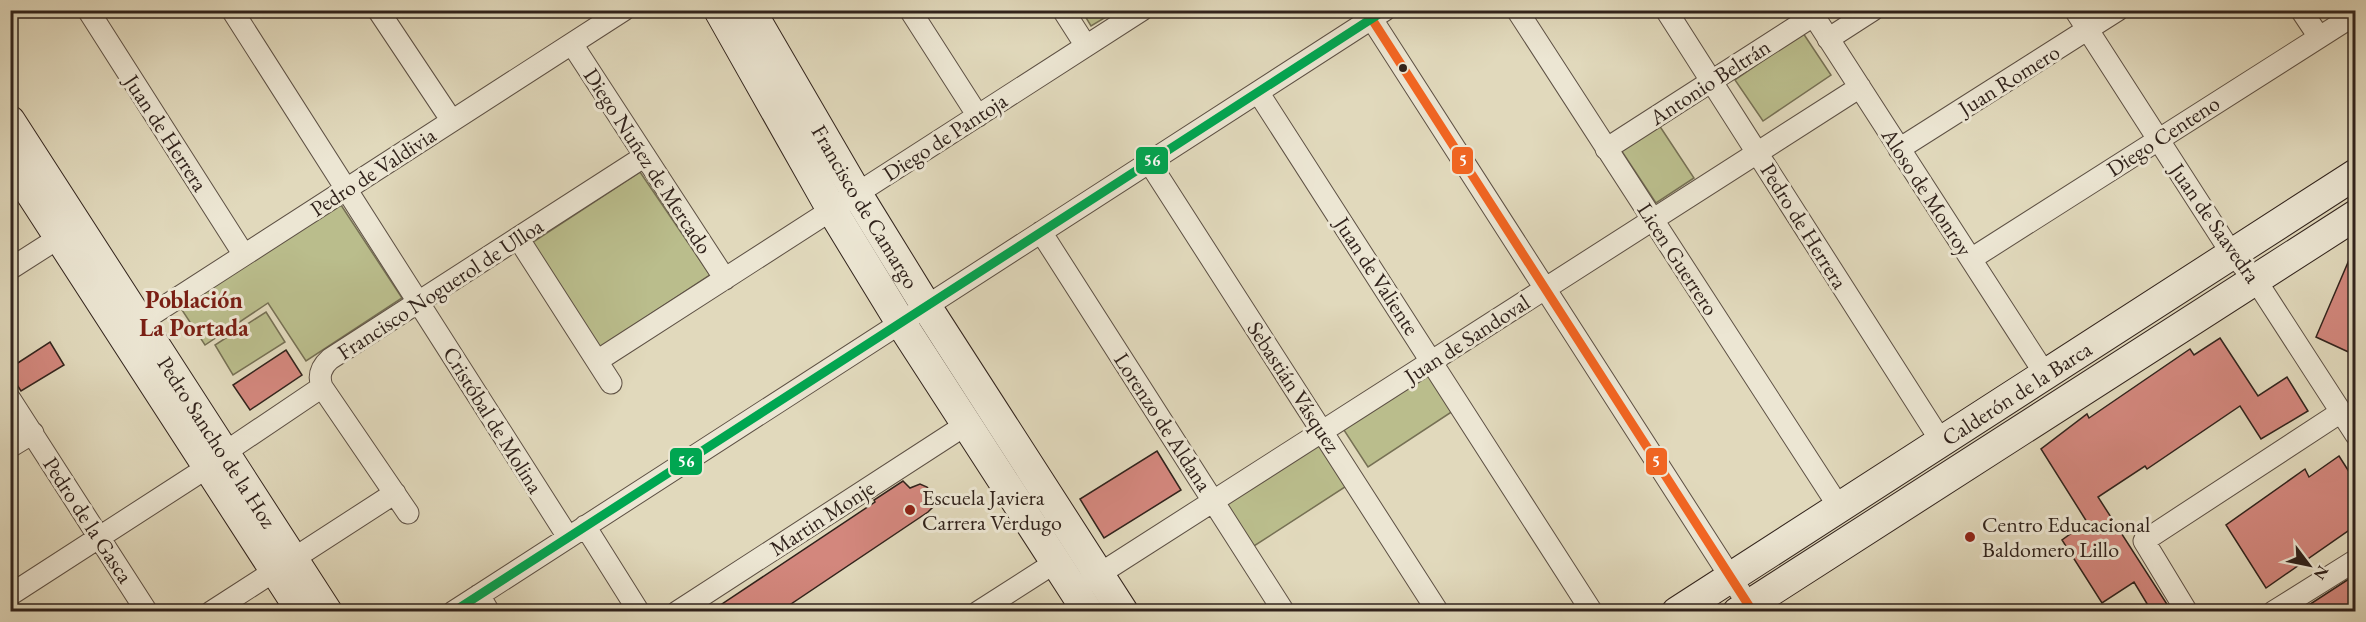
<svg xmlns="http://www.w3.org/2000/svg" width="2366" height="622" viewBox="0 0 2366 622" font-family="'EB Garamond',serif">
	<rect width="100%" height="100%" fill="#e1d9bc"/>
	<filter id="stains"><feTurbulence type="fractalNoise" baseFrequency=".00333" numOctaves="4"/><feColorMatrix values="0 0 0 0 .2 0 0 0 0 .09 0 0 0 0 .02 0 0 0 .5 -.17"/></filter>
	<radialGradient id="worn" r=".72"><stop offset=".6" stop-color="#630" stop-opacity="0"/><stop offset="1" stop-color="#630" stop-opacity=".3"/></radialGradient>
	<path fill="#babd8c" stroke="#767054" stroke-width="1.5" d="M1082 11H1116L1091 26Z
		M1803 33 1831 75 1763 121 1735 80Z
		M1659 125 1694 178 1656 203 1621 150Z
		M640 172 710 275 598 349 530 244Z
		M339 202 402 298 306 361 268 303 205 345 180 307Z
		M266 312 285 342 233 375 215 345Z
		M1425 368 1453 411 1368 467 1340 424Z
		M1321 442 1348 485 1254 546 1226 504Z"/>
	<path fill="#d3877d" stroke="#31231c" stroke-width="1.5" d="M2355 246V355L2316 337Z
		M2220 338 2258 396 2287 377 2308 411 2261 439 2240 406 2147 469 2145 466 2098 497 2172 612H2152L2134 582 2102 603 2062 540 2087 522 2041 449 2087 414 2089 418 2190 349 2194 355Z
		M50 342 64 365 21 391 10 374V368Z
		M286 350 302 375 250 410 233 385Z
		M1157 451 1181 490 1104 538 1080 499Z
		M2339 456 2355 481V526L2266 588 2226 525 2305 469 2309 477Z
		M903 481 910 488 920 484 927 487 936 498 934 506 928 512 779 612H710L875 502 874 500Z
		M2355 575V612H2298Z"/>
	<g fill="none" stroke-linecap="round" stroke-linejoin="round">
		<defs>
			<path id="street" d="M88 10 244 255
				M232 10 568 537
				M378 10 452 121
				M910 10 978 116
				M1063 10 1086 46
				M1366 10 1753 612
				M1517 10 1839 507
				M1666 10 1941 441
				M1810 10 2045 374
				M2075 10 2232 254 2255 279 2356 435
				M2301 10 2319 37
				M1828 39 1873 10
				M572 44 725 279
				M1258 92 1592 612
				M1606 149 1813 16
				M1899 149 2118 10
				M1149 162 1438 612
				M1041 232 1284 612
				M518 238 611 383
				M1971 259 2356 14
				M10 269 60 237
				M128 330 624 10
				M597 361 1142 10
				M10 399 147 612
				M10 447 33 433
				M224 453 322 387
				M408 513 322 387C318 376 321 367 330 359L645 156
				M585 526 639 612
				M1087 582 1860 87
				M10 595 208 467
				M479 595 489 612
				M211 612 395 493
				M453 612 1385 10
				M677 612 967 424
				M978 612 1056 562
				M2187 612 2144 541 2341 412
				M2273 612 2356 560"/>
			<g id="secondary">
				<path d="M719 10 832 210 901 323 1088 612"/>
				<path id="s1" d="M750 10 857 194 926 306 1123 612"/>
				<path id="s2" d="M10 121 327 612"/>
				<path d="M10 161 302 612"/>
				<path id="s3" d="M1677 612 2356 174"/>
				<path d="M1738 612 2356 215"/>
			</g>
		</defs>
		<use href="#street" stroke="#5d5044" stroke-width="23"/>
		<use href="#secondary" stroke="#31231c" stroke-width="32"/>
		<use href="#street" stroke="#ece6d3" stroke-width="21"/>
		<use href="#secondary" stroke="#ece6d3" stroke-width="30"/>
		<defs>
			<path id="bus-1" d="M1366 10 1753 612"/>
			<path id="bus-2" d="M453 612 1385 10"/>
		</defs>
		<use href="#bus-1" stroke="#ece6d3" stroke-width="14"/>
		<use href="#bus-2" stroke="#ece6d3" stroke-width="14"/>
		<use href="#bus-1" stroke="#f26522" stroke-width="9"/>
		<use href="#bus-2" stroke="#00a651" stroke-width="9"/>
	</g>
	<circle fill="#31231c" stroke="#ece6d3" stroke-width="2" cx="1403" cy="68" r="5"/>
	<g fill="#8f2418" stroke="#ece6d3" stroke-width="2">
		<circle cx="910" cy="510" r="6"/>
		<circle cx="1970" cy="537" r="6"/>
	</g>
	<g text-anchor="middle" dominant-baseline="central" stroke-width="6" stroke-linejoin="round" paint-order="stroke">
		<g font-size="22" fill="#31231c" stroke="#ece6d3">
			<text transform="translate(2009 80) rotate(-32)">Juan Romero</text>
			<text transform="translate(1710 82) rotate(-33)">Antonio Beltrán</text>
			<text transform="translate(166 133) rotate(57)">Juan de Herrera</text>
			<text transform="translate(2163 136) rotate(-33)">Diego Centeno</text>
			<text transform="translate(945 137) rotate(-33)">Diego de Pantoja</text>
			<text transform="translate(648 161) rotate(57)">Diego Nuñez de Mercado</text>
			<text transform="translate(373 172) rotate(-33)">Pedro de Valdivia</text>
			<text transform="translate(1927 192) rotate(57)">Aloso de Monroy</text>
			<text stroke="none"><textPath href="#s1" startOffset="228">Francisco de Camargo</textPath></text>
			<text transform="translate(2215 223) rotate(55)">Juan de Saavedra</text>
			<text transform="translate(1804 226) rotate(58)">Pedro de Herrera</text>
			<text transform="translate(1678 259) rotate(57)">Licen Guerrero</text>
			<text transform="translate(1377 276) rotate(57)">Juan de Valiente</text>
			<text transform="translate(440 289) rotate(-33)">Francisco Noguerol de Ulloa</text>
			<text transform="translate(1467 339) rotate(-33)">Juan de Sandoval</text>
			<text transform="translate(1294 387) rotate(57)">Sebastián Vásquez</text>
			<text stroke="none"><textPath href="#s3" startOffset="404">Calderón de la Barca</textPath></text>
			<text transform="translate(493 420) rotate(58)">Cristóbal de Molina</text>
			<text transform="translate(1163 422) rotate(57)">Lorenzo de Aldana</text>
			<text stroke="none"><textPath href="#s2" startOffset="382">Pedro Sancho de la Hoz</textPath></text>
			<text transform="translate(822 518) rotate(-33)">Martin Monje</text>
			<text transform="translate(88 520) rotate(57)">Pedro de la Gasca</text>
		</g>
		<g font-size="22" fill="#31231c" stroke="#ece6d3" text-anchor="start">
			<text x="922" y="497">Escuela Javiera<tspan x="922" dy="25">Carrera Verdugo</tspan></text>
			<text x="1982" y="524">Centro Educacional<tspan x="1982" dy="25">Baldomero Lillo</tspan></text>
		</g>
		<g font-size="24" font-weight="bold" fill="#7a1f14" stroke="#ece6d3">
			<text x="194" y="299">Población<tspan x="194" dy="28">La Portada</tspan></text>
		</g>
	</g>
	<g stroke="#ece6d3" stroke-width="2">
		<rect x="1135" y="146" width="34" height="29" rx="6" fill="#00a651"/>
		<rect x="1451" y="146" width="23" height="29" rx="6" fill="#f26522"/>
		<rect x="669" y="447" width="34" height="29" rx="6" fill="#00a651"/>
		<rect x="1645" y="447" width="23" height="29" rx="6" fill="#f26522"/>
	</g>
	<g font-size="16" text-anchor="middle" font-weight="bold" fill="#fff">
		<text x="1152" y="166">56</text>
		<text x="1463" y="166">5</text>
		<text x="686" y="467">56</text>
		<text x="1656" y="467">5</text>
	</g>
	<rect width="2366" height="622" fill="none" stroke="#e1d9bc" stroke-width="36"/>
	<rect x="12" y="12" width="2342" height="598" fill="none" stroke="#31231c" stroke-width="3"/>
	<rect x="18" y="18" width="2330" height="586" fill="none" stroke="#31231c" stroke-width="1.5"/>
	<g transform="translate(2309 565) rotate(122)" stroke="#ece6d3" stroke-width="4.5" paint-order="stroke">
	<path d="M0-4.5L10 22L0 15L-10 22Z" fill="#31231c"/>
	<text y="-9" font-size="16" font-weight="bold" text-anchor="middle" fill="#31231c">N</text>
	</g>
	<rect width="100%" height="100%" filter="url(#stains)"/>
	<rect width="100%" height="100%" fill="url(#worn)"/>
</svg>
